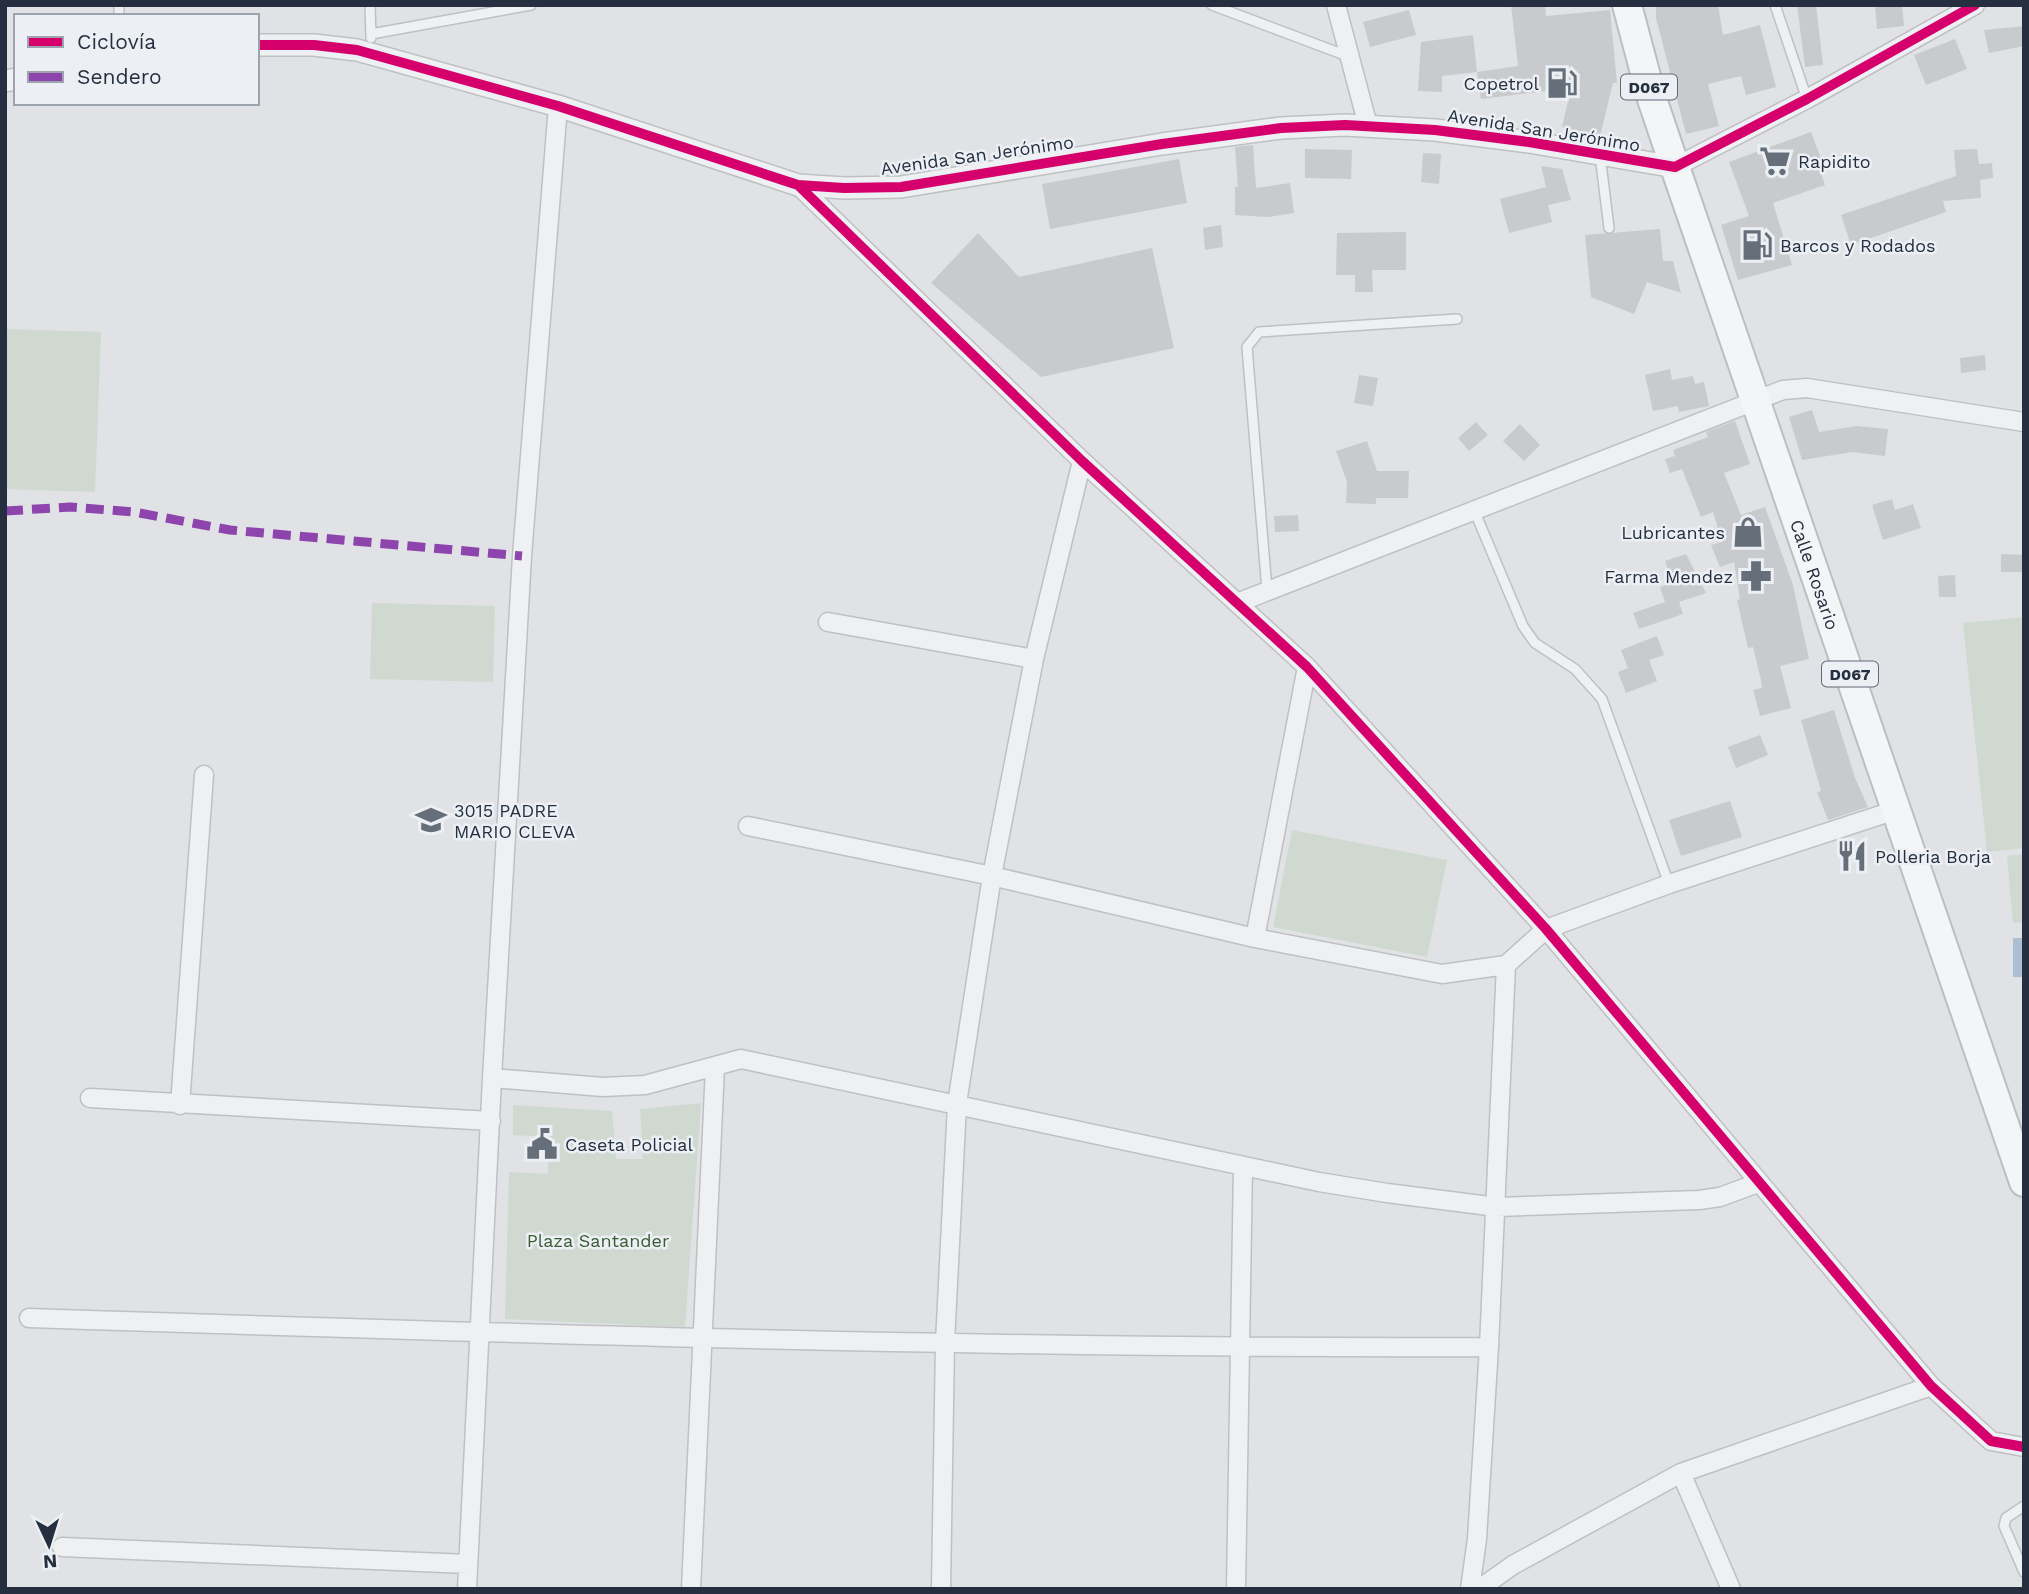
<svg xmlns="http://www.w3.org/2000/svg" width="2029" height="1594" viewBox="0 0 2029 1594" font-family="'Work Sans',sans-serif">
	<rect width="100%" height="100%" fill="#e0e2e5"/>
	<path fill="#d0d9cf" d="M5 329 101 332 95 492 5 489Z
		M372 603 495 606 493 682 370 679Z
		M2024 617V848L1987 852 1963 623Z
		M1292 830 1447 860 1427 957 1273 927Z
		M2024 854V922L2013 923 2007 856Z
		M701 1103 685 1327 505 1319 509 1172 548 1174V1137L513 1135V1105L612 1111 616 1159H643L640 1109Z"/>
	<path fill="#acbed3" d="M2013 938H2024V977H2013Z"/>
	<path fill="#c8cacd" d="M1511 5H1545L1546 16 1610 10 1617 83H1613L1600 136 1562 127 1571 88 1481 99 1477 72 1518 66Z
		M1656 5H1718L1723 35 1760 25 1776 87 1746 95 1741 76 1708 84 1719 126 1686 134 1656 18Z
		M1797 5H1816L1823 65 1805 67Z
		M1875 5H1902L1904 26 1877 29Z
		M1409 10 1416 35 1370 47 1363 22Z
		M2024 26V46L1989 53 1984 30Z
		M1473 35 1477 72 1442 76V92L1418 91 1421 42Z
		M1955 39 1967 69 1926 85 1914 55Z
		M1811 132 1822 161 1817 162 1825 185 1773 203 1792 265 1738 280 1721 225 1749 216 1729 162Z
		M1253 145 1256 188 1290 183 1294 213 1268 217 1235 215V187H1238L1235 147Z
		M1305 149 1352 150 1351 179 1305 178Z
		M1977 149 1979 164 1992 163 1993 178 1980 180 1981 198 1943 201 1946 212 1851 245 1841 215 1956 176 1954 150Z
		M1423 153 1441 154 1439 184 1421 182Z
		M1179 159 1187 203 1050 229 1042 184Z
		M1541 166 1562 169 1571 200 1548 205 1552 222 1509 233 1500 199 1546 187Z
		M1221 225 1223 247 1205 250 1203 228Z
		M1660 229 1663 261H1673L1681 293 1647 282 1634 314 1591 297 1585 235Z
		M1406 232V270H1372L1373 292H1355V275H1336L1337 233Z
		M978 233 1019 277 1152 248 1174 348 1041 377 931 283Z
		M1985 355 1986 370 1961 373 1960 358Z
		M1670 369 1672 380 1693 376 1695 384 1704 382 1709 406 1679 412 1678 406 1653 411 1645 375Z
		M1359 375 1378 378 1373 406 1354 403Z
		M1812 410 1819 432 1857 426 1888 429 1885 456 1853 452 1802 460 1789 417Z
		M1735 421 1750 464 1724 473 1741 515 1765 507 1793 585 1809 659 1780 666 1791 708 1760 716 1753 690 1762 688 1761 680 1753 647 1748 648 1737 600 1740 599 1734 562 1720 567 1711 545 1722 542 1713 512 1701 517 1682 469 1670 473 1665 459 1675 456 1673 450 1708 437 1706 432Z
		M1476 422 1488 435 1469 451 1458 438Z
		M1520 424 1540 445 1524 461 1503 441Z
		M1367 441 1377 471H1409L1408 498H1376V504L1346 503 1347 482 1336 451Z
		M1892 499 1895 510 1913 504 1921 528 1883 540 1872 505Z
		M1298 515 1299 531 1275 532 1274 516Z
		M1686 554 1706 593 1679 602 1683 614 1639 629 1633 613 1665 602 1660 587 1673 583 1665 561Z
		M2001 554 2024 555V572H2001Z
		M1955 575 1956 597H1939L1938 576Z
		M1657 636 1664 655 1649 660 1657 681 1626 693 1618 672 1628 668 1621 650Z
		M1834 710 1855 778 1868 807 1828 820 1817 792 1821 791 1801 720Z
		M1760 735 1768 755 1736 768 1728 747Z
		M1730 801 1742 837 1681 856 1669 820Z"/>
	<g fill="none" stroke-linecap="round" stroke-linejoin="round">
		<defs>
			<path id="service" d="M119 5V16
				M370 5 371 38
				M1212 5 1350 57
				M1775 5 1807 99
				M371 34 531 5
				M1600 155 1609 228
				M1474 510 1523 626 1535 643 1575 669 1602 699 1669 884
				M1267 590 1247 347 1259 332 1457 319
				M2024 1506 2006 1518 2004 1526 2024 1572"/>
			<path id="minor" d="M1336 5 1368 126
				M1675 167 1807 99 1975 5
				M798 185 1082 461 1307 667 1546 929 1931 1386 1991 1441 2024 1447
				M1237 603 1783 390 1807 388 2024 422
				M828 622 1034 659
				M748 826 992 876 1255 938 1442 974 1506 965
				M1255 938 1307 667
				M492 1078 603 1087 645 1085 741 1059 1319 1182 1387 1193 1497 1207 1699 1200 1720 1197 1758 1183
				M90 1098 491 1121
				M180 1105 204 775
				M29 1318C516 1334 1002 1349 1489 1347
				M1681 1473 1731 1589
				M62 1547 468 1564
				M467 1589 492 1078 522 556 558 106
				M691 1589 715 1067
				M941 1589 945 1343 957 1104 992 876 1034 659 1082 461
				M1236 1589 1243 1166
				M1470 1589 1477 1539 1489 1347 1506 965 1546 929 1669 884 1896 810
				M1479 1589 1513 1565 1681 1473 1931 1386"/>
			<path id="tertiary" d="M257 45H314L357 50 558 106 798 185 844 188 901 187 1162 144 1281 128 1345 125 1435 130 1529 142 1675 167
				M5 81 16 79"/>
			<g id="primary">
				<path id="s1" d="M1627 5 1652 99 1675 167 2024 1182"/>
			</g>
		</defs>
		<use href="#service" stroke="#bec0c3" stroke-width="12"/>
		<use href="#minor" stroke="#bec0c3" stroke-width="21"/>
		<use href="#tertiary" stroke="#bec0c3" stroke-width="24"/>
		<use href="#primary" stroke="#bbbfc3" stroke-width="32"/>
		<use href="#service" stroke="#eff0f2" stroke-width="9"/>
		<use href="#minor" stroke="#eff0f2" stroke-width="18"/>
		<use href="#tertiary" stroke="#eff0f2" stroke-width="21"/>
		<use href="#primary" stroke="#f4f5f6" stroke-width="28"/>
		<path stroke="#8e44ad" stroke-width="9" stroke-dasharray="18 9" stroke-linecap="butt" d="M5 511 70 507 134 512 230 530 522 556"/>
		<defs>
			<path id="cycleway" d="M257 45H314L357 50 558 106 798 185 844 188 901 187 1162 144 1281 128 1345 125 1435 130 1529 142 1675 167 1807 99 1975 5
				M798 185 1082 461 1307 667 1546 929 1931 1386 1991 1441 2024 1447"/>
		</defs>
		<use href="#cycleway" stroke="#ecf0f5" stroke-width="15"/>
		<use href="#cycleway" stroke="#d6006c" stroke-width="10"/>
	</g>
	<defs>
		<symbol id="fuel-bare" viewBox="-9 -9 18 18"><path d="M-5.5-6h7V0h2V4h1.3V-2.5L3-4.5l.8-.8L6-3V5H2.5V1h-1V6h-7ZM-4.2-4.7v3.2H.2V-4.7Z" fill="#666e79" stroke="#ecf0f5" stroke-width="2.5" paint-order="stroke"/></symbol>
		<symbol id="supermarket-bare" viewBox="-9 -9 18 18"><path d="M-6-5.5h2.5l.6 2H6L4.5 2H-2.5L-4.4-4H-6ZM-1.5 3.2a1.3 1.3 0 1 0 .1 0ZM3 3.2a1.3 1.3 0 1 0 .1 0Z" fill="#666e79" stroke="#ecf0f5" stroke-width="2.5" paint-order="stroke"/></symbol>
		<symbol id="shop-bare" viewBox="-9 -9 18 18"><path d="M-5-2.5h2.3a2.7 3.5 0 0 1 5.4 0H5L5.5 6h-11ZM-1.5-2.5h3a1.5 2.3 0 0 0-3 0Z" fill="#666e79" stroke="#ecf0f5" stroke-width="2.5" paint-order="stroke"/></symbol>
		<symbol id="pharmacy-bare" viewBox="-9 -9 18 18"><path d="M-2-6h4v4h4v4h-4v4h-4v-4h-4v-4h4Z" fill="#666e79" stroke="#ecf0f5" stroke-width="2.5" paint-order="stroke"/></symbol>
		<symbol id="school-bare" viewBox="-9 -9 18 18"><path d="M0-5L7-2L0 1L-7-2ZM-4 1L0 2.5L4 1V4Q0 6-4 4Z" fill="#666e79" stroke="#ecf0f5" stroke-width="2.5" paint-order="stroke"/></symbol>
		<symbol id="restaurant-bare" viewBox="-9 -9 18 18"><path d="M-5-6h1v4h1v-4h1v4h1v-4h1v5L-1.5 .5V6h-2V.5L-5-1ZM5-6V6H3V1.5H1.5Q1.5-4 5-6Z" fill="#666e79" stroke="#ecf0f5" stroke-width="2.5" paint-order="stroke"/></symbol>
		<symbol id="civic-bare" viewBox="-9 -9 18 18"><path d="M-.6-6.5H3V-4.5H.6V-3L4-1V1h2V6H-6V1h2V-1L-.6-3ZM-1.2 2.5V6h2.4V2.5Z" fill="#666e79" stroke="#ecf0f5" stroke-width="2.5" paint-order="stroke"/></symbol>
	</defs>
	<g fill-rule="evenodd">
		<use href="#fuel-bare" x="1540" y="61" width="44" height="44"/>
		<use href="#supermarket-bare" x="1753" y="139" width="44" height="44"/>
		<use href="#fuel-bare" x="1735" y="223" width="44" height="44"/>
		<use href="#shop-bare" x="1726" y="510" width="44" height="44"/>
		<use href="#pharmacy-bare" x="1734" y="554" width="44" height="44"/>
		<use href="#school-bare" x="409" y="798" width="44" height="44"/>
		<use href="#restaurant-bare" x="1830" y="834" width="44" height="44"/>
		<use href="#civic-bare" x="520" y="1122" width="44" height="44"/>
	</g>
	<g text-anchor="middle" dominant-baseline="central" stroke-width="5" stroke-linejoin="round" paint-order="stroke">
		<g fill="#ecf0f5" stroke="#616976" stroke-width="2">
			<rect x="1621" y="74.5" width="56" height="25" rx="5"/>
			<rect x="1822" y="661.5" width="56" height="25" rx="5"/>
		</g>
		<g font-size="16" font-weight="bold" fill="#252f3f">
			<text x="1649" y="87">D067</text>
			<text x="1850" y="674">D067</text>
		</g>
		<g font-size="18" fill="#252f3f" stroke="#ecf0f5" text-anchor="start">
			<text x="1539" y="83" text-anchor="end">Copetrol</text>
			<text x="1798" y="161">Rapidito</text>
			<text x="1780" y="245">Barcos y Rodados</text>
			<text x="1725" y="532" text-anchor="end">Lubricantes</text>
			<text x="1733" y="576" text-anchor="end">Farma Mendez</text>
			<text x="454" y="810">3015 PADRE<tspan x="454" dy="21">MARIO CLEVA</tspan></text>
			<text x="1875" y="856">Polleria Borja</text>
			<text x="565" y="1144">Caseta Policial</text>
		</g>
		<g font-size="18" fill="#252f3f" stroke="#ecf0f5">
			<text transform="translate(1544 130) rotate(9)">Avenida San Jerónimo</text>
			<text transform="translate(977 155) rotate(-8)">Avenida San Jerónimo</text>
			<text stroke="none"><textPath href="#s1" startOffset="600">Calle Rosario</textPath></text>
		</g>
		<g font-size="18" fill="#3a5c32" stroke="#ecf0f5">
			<text x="598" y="1240">Plaza Santander</text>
		</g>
	</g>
	<rect width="2029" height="1594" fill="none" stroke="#252f3f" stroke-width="14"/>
	<rect x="14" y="14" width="245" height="91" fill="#ecf0f5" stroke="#9ca3ac" stroke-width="2"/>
	<rect x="28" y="37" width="35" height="10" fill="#d6006c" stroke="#9ca3ac" stroke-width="2"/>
	<text x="77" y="49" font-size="21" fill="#252f3f">Ciclovía</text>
	<rect x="28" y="72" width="35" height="10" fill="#8e44ad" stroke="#9ca3ac" stroke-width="2"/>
	<text x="77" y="84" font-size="21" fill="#252f3f">Sendero</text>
	<g transform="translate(49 1545) rotate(176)" stroke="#ecf0f5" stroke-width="5" paint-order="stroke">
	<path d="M0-5L12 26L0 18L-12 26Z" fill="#252f3f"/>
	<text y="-10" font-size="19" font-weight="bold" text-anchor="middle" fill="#252f3f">N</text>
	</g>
</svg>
